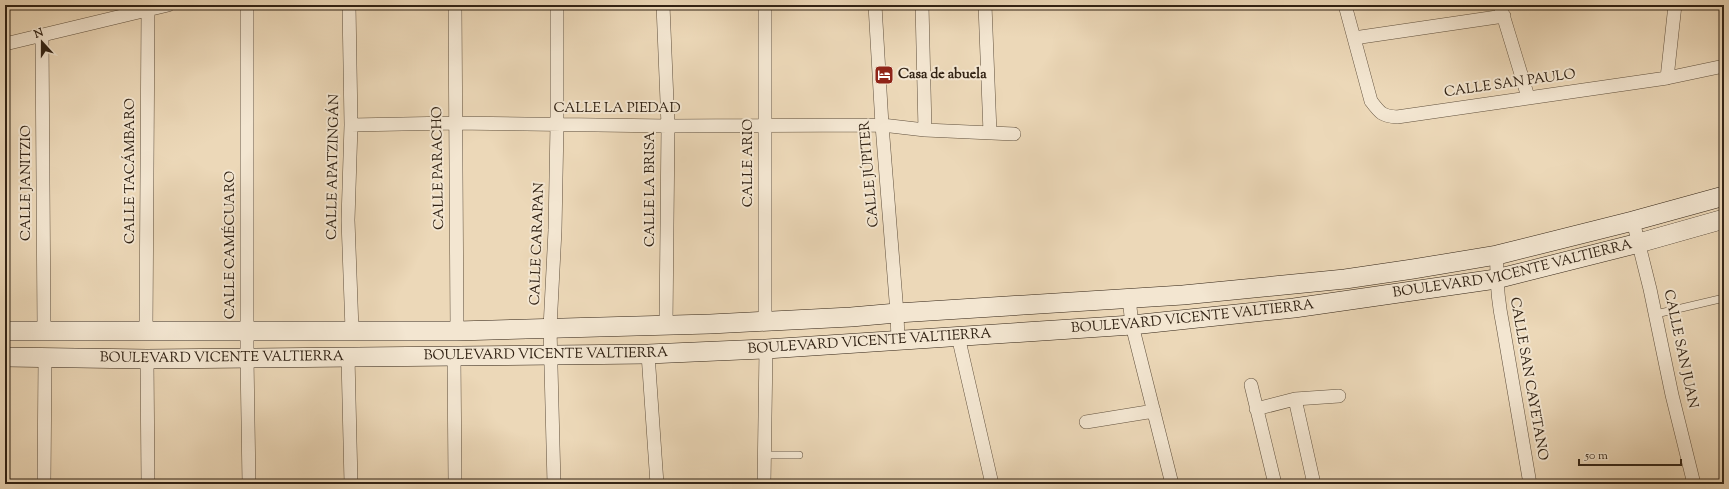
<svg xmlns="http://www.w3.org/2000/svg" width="1729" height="489" viewBox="0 0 1729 489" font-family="'Sorts Mill Goudy',serif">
	<rect width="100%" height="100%" fill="#ecd8b8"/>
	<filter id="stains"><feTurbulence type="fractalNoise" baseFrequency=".005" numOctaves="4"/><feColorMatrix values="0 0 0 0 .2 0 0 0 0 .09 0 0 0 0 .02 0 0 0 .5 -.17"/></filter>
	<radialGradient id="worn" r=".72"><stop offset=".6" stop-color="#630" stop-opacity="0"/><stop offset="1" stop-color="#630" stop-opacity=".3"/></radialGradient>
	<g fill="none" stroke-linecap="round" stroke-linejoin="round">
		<defs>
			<path id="lane" d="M1656 314 1724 298
				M763 455H799"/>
			<path id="street" d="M247 5V358L249 484
				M349 5 351 125 348 220 352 330
				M455 5 457 331
				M663 5 668 126 666 325
				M875 5 882 125 897 313 898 341
				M922 5 925 130
				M985 5 990 133
				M1345 5 1371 101C1380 113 1382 116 1397 117L1667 78 1724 66
				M1500 5 1528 97
				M42 35 44 330
				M1354 38 1504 16
				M5 44 168 5
				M1667 78 1675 5
				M351 125 454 123 668 126 882 125 925 130 1014 134
				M1633 221 1650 289 1672 395 1694 484
				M1497 255C1496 280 1498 302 1503 326L1530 484
				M1129 298 1132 325 1172 484
				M765 321V5
				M146 331 148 10
				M958 336 992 484
				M648 354 657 484
				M454 355 455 484
				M348 357 351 484
				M147 359 148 484
				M1251 385 1275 484
				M1295 399 1314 484
				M1256 409 1295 399 1339 396
				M1086 422 1154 411
				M44 484 45 358
				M554 484 550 328 555 230 557 125V5
				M764 484 766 349"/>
			<g id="secondary">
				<path d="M5 331H457L710 324 851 317 897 313 1183 295 1345 279 1413 269 1497 255 1633 221 1724 196"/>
				<path id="s1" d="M5 357 147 359 648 354 766 349 1132 325 1294 308 1496 279 1639 243 1724 219"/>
			</g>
		</defs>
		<use href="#lane" stroke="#60503d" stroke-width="8"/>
		<use href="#street" stroke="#60503d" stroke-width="14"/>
		<use href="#secondary" stroke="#312214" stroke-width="20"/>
		<use href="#lane" stroke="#f3e6d1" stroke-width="7"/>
		<use href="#street" stroke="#f3e6d1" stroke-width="13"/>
		<use href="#secondary" stroke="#f3e6d1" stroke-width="19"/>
	</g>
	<defs>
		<symbol id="hotel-square" viewBox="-11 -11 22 22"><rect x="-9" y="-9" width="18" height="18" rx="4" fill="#8f2418" stroke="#f3e6d1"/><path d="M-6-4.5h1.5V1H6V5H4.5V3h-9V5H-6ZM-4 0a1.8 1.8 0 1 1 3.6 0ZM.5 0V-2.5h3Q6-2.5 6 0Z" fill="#fff"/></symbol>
	</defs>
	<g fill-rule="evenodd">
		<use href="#hotel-square" x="873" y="64" width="22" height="22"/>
	</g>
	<g text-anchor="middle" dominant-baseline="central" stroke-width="4" stroke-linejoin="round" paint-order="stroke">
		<g font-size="14" font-weight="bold" fill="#312214" stroke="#f3e6d1" text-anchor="start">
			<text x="898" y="75">Casa de abuela</text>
		</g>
		<g font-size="14" fill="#312214" stroke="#f3e6d1">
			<text transform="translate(1510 84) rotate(-8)">CALLE SAN PAULO</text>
			<text x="617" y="109">CALLE LA PIEDAD</text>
			<text transform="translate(749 163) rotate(-90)">CALLE ARIO</text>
			<text transform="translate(334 167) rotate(-89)">CALLE APATZINGÁN</text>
			<text transform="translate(439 168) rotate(-91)">CALLE PARACHO</text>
			<text transform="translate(131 171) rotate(-90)">CALLE TACÁMBARO</text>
			<text transform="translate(870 174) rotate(-95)">CALLE JÚPITER</text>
			<text transform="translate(27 183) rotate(-90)">CALLE JANITZIO</text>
			<text transform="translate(651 189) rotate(-90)">CALLE LA BRISA</text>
			<text transform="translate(538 244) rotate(-88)">CALLE CARAPAN</text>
			<text transform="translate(231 245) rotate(-90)">CALLE CAMÉCUARO</text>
			<text stroke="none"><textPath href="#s1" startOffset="1513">BOULEVARD VICENTE VALTIERRA</textPath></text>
			<text stroke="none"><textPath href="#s1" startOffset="1189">BOULEVARD VICENTE VALTIERRA</textPath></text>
			<text stroke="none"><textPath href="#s1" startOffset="865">BOULEVARD VICENTE VALTIERRA</textPath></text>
			<text transform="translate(1680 349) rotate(78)">CALLE SAN JUAN</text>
			<text stroke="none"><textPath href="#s1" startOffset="541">BOULEVARD VICENTE VALTIERRA</textPath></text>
			<text stroke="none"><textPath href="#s1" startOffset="217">BOULEVARD VICENTE VALTIERRA</textPath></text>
			<text transform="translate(1528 379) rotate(80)">CALLE SAN CAYETANO</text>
		</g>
	</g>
	<rect width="1729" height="489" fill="none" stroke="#ecd8b8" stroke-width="20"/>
	<rect x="6" y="6" width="1717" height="477" fill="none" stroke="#312214" stroke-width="2"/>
	<rect x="10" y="10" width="1709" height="469" fill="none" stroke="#312214"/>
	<g transform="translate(42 42) rotate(339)" stroke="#f3e6d1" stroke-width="3" paint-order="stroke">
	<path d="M0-3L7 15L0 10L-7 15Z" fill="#312214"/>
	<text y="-6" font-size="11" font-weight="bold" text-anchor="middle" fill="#312214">N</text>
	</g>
	<path d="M1579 459v6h102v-6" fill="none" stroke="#312214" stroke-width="2"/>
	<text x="1585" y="459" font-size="12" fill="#312214" stroke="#f3e6d1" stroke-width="3" paint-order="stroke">50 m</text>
	<rect width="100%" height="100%" filter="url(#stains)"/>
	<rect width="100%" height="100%" fill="url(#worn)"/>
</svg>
